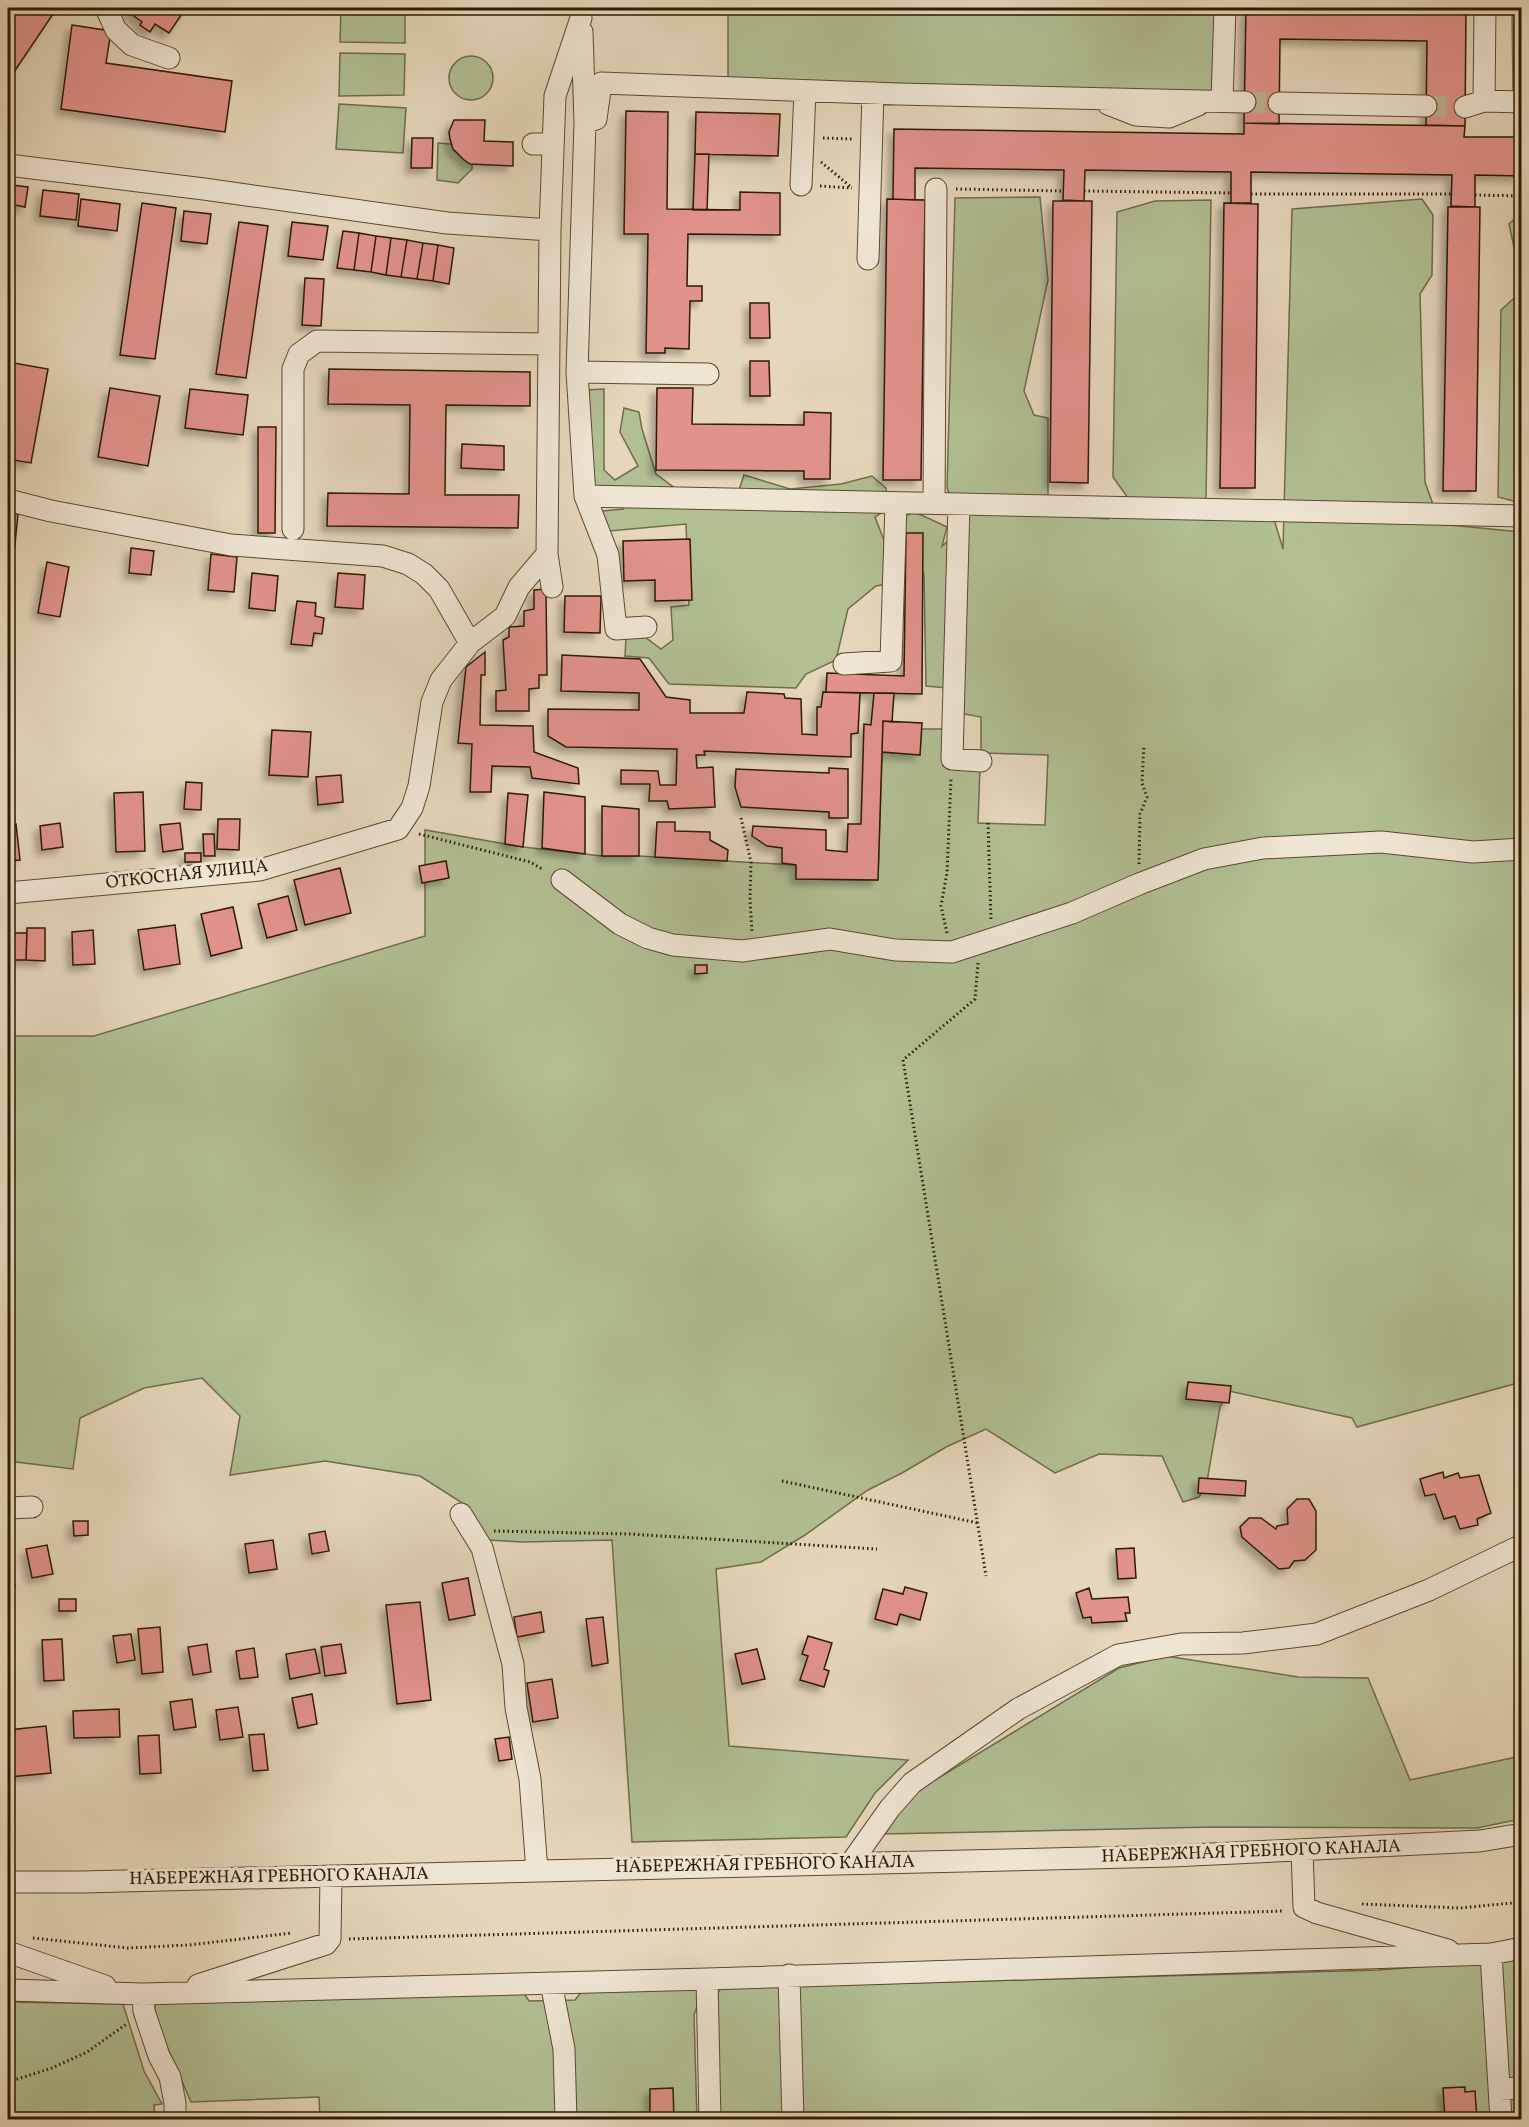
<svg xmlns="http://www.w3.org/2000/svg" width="1529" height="2127" viewBox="0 0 1529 2127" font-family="Vollkorn,serif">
	<defs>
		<filter id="shadow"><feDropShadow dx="-5.5" dy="5.5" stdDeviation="3" flood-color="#0004"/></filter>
	</defs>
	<rect width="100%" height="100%" fill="#e6d7bc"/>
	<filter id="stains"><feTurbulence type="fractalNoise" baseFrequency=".00333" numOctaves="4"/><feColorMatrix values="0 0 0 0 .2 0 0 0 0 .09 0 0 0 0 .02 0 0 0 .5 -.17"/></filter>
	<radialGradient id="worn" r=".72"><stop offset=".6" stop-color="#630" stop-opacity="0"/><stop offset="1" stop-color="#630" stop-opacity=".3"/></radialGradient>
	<path fill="#b1bf93" stroke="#706c4a" stroke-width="1.5" d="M341 8H405V43L340 42Z
		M728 8H1216L1212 92 728 79Z
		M1512 8H1521V91H1513Z
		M340 53 405 54 404 95 339 96Z
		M449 78a22 22 0 1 1 44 0a22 22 0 1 1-44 0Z
		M339 104 406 108 403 153 336 149Z
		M438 143 473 146 472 169 458 183 437 180Z
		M1040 197 1048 280 1024 391 1034 415 1048 418V514L1108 519 1128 498 1113 477 1117 212 1155 201 1211 200 1206 499 1274 519 1283 549 1292 209 1422 199 1433 215 1432 275 1420 294 1425 482 1440 524 1521 532V1378L1514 1384 1357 1427 1352 1418 1229 1391 1220 1407 1206 1487 1199 1497 1183 1502 1162 1456 1099 1454 1055 1473 986 1429 946 1447 902 1473 868 1490 805 1535 761 1562 716 1569 729 1746 908 1760 875 1793 846 1837 632 1842 612 1540 523 1542 488 1540 464 1504 420 1476 325 1461 230 1475 240 1416 202 1378 144 1388 80 1418 73 1469 8 1461V1036H94L425 936V830L523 847 602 856H639L796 865V879L878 880 882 752 920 755 921 729H945L943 766 980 768 978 823 1045 825 1048 755 981 753V717L960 713 959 689 926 686 924 575 914 549 901 551 898 582 876 586 848 609 836 660 806 674 796 688 669 684 649 658 625 656 626 636 645 637 661 649 673 640 671 607 689 605 686 524 609 531 599 523 602 511 623 509 622 492 596 487 584 479V390L604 389V470L615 480 638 466 620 432 624 408 639 412 642 429 656 474 698 505 735 502 744 475 790 489 841 484 872 476 886 488V510L875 517 887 548 899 518 915 512 947 527 942 546 963 528 947 488 955 198Z
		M1521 213V280L1509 224Z
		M1521 292V503L1498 497 1501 310Z
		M1166 1656 1298 1677 1368 1678 1410 1780 1521 1756V1819L1477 1828 1213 1827 883 1834 900 1808 917 1791 1119 1668Z
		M1521 1956V2119H717V1994L721 1988 1379 1970 1483 1962Z
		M693 1988 698 1992 699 2002 694 2015 697 2119 320 2120 319 2097 191 2102 155 2019V2000L523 1992 529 2001 575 2000 582 1991Z
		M8 2002 123 2004 144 2071 162 2104 154 2105 155 2119H8Z"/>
	<path fill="#e1928b" stroke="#2f1a00" stroke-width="1.5" filter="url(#shadow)" d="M8 8H57L12 75 8 72Z
		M130 8H186L169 33 155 24 150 32 140 25 142 22 127 11Z
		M1246 8H1466L1465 126 1426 125 1427 41 1280 39 1279 124 1244 123Z
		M72 25 111 31 106 63 232 81 225 132 61 109Z
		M626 111 668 112 667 209 740 210V192L780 193V235L688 234 687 286H702V301H690L689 349 665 348V353H646L648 234H624Z
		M696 112 780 114 778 156 695 154Z
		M454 120H485L484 141 513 142V166L470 164 464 160 453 149 450 139 449 132Z
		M1244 123 1465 126 1464 137H1522V176L1475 175V207L1451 206 1452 175 1251 172V203H1231V172L1085 170 1084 201 1063 200 1064 170 915 168V200L893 199 894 129 1244 134Z
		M412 138H433L432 168H411Z
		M695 154H709L707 210H693Z
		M12 185 28 187 25 207 9 204Z
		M43 190 79 194 76 220 40 216Z
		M81 199 120 204 117 231 78 226Z
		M887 199 925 200 921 480H883Z
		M1053 201H1092L1088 483 1050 482Z
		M142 203 176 208 155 359 120 355Z
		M1224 203 1258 204 1255 488H1220Z
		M1448 207H1480L1476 491H1443Z
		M184 211 211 214 207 244 181 241Z
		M239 222 268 226 246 378 216 374Z
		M292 222 328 226 323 260 288 256Z
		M343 231 359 233 354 270 337 268Z
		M359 233 376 236 371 272 354 270Z
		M376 236 391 238 386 275 371 272Z
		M391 238 407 240 401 277 386 275Z
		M407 240 423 243 417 279 401 277Z
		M423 243 438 245 433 281 417 279Z
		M438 245 454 248 449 284 433 281Z
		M305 278 324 279 321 326 302 325Z
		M750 303H769L770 338H750Z
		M750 361H769L770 396H750Z
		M8 362 48 369 31 463 8 459Z
		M329 369 530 372V406L446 405 445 495H519L518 528 327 526 328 493 409 494 410 405 328 404Z
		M110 388 160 396 148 466 98 457Z
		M657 388H693L692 424 804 425V412L831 413 830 479H804V471L656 470Z
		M190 389 248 395 243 435 185 428Z
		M258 427H276L275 533H258Z
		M462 444 504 446V470L461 468Z
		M8 513 18 514 14 554 8 553Z
		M906 533H923L922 694 826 692 827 673 904 676Z
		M690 539 692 600 655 601V580L624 581 623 541Z
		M131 548 154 551 151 575 129 573Z
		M211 554 237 557 234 592 208 590Z
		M47 562 69 567 60 617 38 613Z
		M252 573 278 576 275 611 249 608Z
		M338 573 365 575 363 609 335 607Z
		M546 589 547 675H539V688L529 689V711H496V691L506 690 503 640 509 637V627L524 626V611L534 609V590Z
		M565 596H601L600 633 564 632Z
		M297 601 316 603 315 616 324 618 322 634 314 633 312 646 291 644Z
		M485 652V675H481L480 725 533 726 534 752 578 768 579 784 532 778 530 767 492 766 491 792H470L472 744 458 743 466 667Z
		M562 655 640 659 666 697 690 700V713H744L747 692 784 694 785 698 801 699 802 734 817 735V707H821L823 692 860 693 858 733 851 734V757L704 751 705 755H696L697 768 713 767 715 807 669 809 667 801H649L650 784H621V770L658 771 660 785H676L677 749 566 747 548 736V709L639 710V693L561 691Z
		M874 693H894L892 722 883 721 878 880 796 879V865L782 863V848L767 846 752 836 753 826 826 830V850L847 852 848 824H861L864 724 871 725Z
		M883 721 922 723 920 755 882 752Z
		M272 730 311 732 308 777 269 775Z
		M829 768 848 769V818H829V812L741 807 735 787 736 769 829 773Z
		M341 775 343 802 318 805 316 777Z
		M186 782 202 783 201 810 184 809Z
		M143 792 145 851 116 852 114 793Z
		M544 792 585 797V854L542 848Z
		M508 793 528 795 523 847 505 844Z
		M602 806 639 809V856H602Z
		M218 819H240L239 850 217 849Z
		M657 822H675V831L710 832V840L728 850 727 861 655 857Z
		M60 823 63 847 42 850 40 826Z
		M180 823 183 849 163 852 160 825Z
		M16 824 20 860 8 861V825Z
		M203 834H214L215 856H204Z
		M185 853H201V862H185Z
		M446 861 449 878 422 883 419 866Z
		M340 868 351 913 305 925 294 880Z
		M288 896 297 930 267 938 258 904Z
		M233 907 242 948 211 956 201 914Z
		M175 925 180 964 144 970 138 930Z
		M27 928H45V961L26 960Z
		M93 930 95 964 73 965 72 932Z
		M10 933H27L26 960H9Z
		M695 965H707V973L695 974Z
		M1188 1382 1231 1386 1229 1403 1186 1399Z
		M1443 1472 1444 1478 1458 1473 1460 1478 1479 1475 1491 1513 1477 1519 1478 1525 1460 1529 1455 1516 1444 1519 1435 1494 1425 1496 1420 1479Z
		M1199 1478 1246 1481 1245 1496 1198 1493Z
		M1297 1499H1309L1316 1511V1550L1305 1560 1294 1561 1289 1568 1279 1569 1242 1537 1240 1527 1249 1518H1261L1276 1529 1277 1526 1288 1524 1287 1509Z
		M73 1521H88V1535L74 1536Z
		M325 1531 329 1551 312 1554 309 1534Z
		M273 1540 277 1569 249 1573 245 1544Z
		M47 1545 53 1574 32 1578 26 1549Z
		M1134 1548 1136 1578 1118 1579 1116 1549Z
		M8 1549 15 1586 8 1587Z
		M468 1578 475 1615 449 1620 442 1583Z
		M905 1587 927 1593 920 1620 900 1614 897 1625 875 1619 883 1589 903 1594Z
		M1089 1588 1092 1599 1128 1597 1130 1613H1125L1127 1621 1092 1623 1091 1617 1083 1618 1076 1593Z
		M59 1599H76V1611H59Z
		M420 1602 431 1700 397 1704 386 1605Z
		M541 1612 544 1632 517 1637 514 1617Z
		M603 1617 608 1663 592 1666 586 1619Z
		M160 1627 163 1672 142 1674 138 1629Z
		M131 1634 135 1660 117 1663 113 1636Z
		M808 1636 832 1643 824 1669 829 1671 824 1687 800 1680 808 1656 802 1654Z
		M62 1639 64 1680 44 1681 42 1640Z
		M207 1644 211 1672 193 1675 188 1647Z
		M341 1644 346 1673 325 1676 321 1647Z
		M254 1648 258 1677 240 1679 236 1651Z
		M315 1649 320 1673 290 1679 286 1654Z
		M757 1649 765 1679 742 1684 735 1654Z
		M552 1679 558 1718 533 1722 527 1683Z
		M312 1694 317 1724 298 1728 292 1698Z
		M192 1699 196 1727 174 1730 170 1702Z
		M238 1707 243 1737 220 1740 216 1710Z
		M119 1709 120 1737 74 1738 73 1711Z
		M46 1726 51 1773 9 1777 8 1730Z
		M264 1734 268 1770 253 1771 249 1735Z
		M159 1735 161 1773 140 1774 138 1736Z
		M509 1737 512 1759 499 1761 495 1739Z
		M1465 2087V2092L1475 2091 1477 2120H1445L1443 2088Z
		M673 2088 674 2120H650V2089Z"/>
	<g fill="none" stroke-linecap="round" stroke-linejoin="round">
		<path stroke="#c1b196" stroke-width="21" stroke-dasharray="21 10" stroke-linecap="butt" d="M1245 102 1279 103
			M1426 106 1465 107"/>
		<defs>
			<path id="minor" d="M106 8 116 30 132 45 169 58
				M582 32 585 123 577 372 708 374
				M1222 101 1225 8
				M1484 101 1485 8
				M1279 103 1426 106
				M1108 104 1136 115 1169 117 1198 105
				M1465 107 1484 101 1522 102
				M585 123 596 119 601 83 898 94 1245 102
				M533 144H553
				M8 165 204 189 447 223 550 230
				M801 185 805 91
				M868 259 873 93
				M577 372 585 496 1522 516
				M585 496 608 555 616 629 646 627
				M8 500 51 511 231 545 383 556 408 564 424 574 439 589 470 643
				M934 503 936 189
				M959 504 952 759 981 761
				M293 529V369L299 354 317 341 549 344
				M552 587 547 554 550 230 555 96 581 18
				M844 664 891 661 896 503
				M562 880 620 924 648 938 673 945 742 951 830 939 895 950 952 952 1072 913 1139 884 1204 859 1263 848 1381 842 1473 852 1522 849
				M8 893 260 870 398 829 412 808 419 786 432 702 441 680 470 643 505 616 519 587 547 554
				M8 1508 32 1507
				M461 1514 482 1548 513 1664 516 1708 530 1779 537 1871
				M1302 1850 1304 1907 1317 1913 1448 1950
				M851 1863 890 1808 912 1783 1018 1709 1118 1655 1181 1644 1243 1643 1317 1634 1429 1590 1522 1545
				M8 1882H82L1172 1856 1480 1841 1522 1834
				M8 1952 105 1986
				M1491 1954 1501 2120
				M789 1975 793 2120
				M707 1979 710 2120
				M551 1983 564 2049 566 2120
				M198 1985 326 1944 330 1939 331 1876
				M8 1990 143 1994 707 1979 1491 1954 1522 1948
				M143 1994 144 2011 159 2056 170 2077 175 2103V2120
				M1499 2089 1522 2088"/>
		</defs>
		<use href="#minor" stroke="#5d492f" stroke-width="23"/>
		<path stroke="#2f1a00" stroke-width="3" stroke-dasharray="1.5 3" stroke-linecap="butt" d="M823 138 852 139
			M821 162 851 187
			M820 186 852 188
			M956 189 1064 191
			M1084 191 1231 193
			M1251 194H1451
			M1475 195 1522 196
			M741 818 751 862 750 900 752 932
			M988 823 991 920
			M419 834 530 862 544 870
			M1139 864 1140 814 1147 797 1142 783 1144 745
			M947 933 941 906 947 873 951 778
			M978 963 975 999 903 1060 986 1576
			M782 1481 978 1523
			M494 1531 629 1534 877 1549
			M1362 1904 1460 1908 1522 1902
			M33 1938 128 1948 189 1945 292 1933
			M349 1939 1284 1911
			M8 2082 52 2068 87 2052 128 2023"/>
		<use href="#minor" stroke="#efe5d3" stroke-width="21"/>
	</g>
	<g text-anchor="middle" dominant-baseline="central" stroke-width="6" stroke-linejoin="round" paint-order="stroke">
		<g font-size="18" fill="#2f1a00" stroke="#efe5d3">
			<text transform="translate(187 875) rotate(-6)">ОТКОСНАЯ УЛИЦА</text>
			<text transform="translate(1251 1852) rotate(-2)">НАБЕРЕЖНАЯ ГРЕБНОГО КАНАЛА</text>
			<text transform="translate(765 1865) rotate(-1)">НАБЕРЕЖНАЯ ГРЕБНОГО КАНАЛА</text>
			<text transform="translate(279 1877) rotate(-1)">НАБЕРЕЖНАЯ ГРЕБНОГО КАНАЛА</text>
		</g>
	</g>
	<rect width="1529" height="2127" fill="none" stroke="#e6d7bc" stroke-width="30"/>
	<rect x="9" y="9" width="1511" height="2109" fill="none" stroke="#2f1a00" stroke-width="3"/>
	<rect x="15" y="15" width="1499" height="2097" fill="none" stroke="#2f1a00" stroke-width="1.5"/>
	<rect width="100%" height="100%" filter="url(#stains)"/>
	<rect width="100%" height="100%" fill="url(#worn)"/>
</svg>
